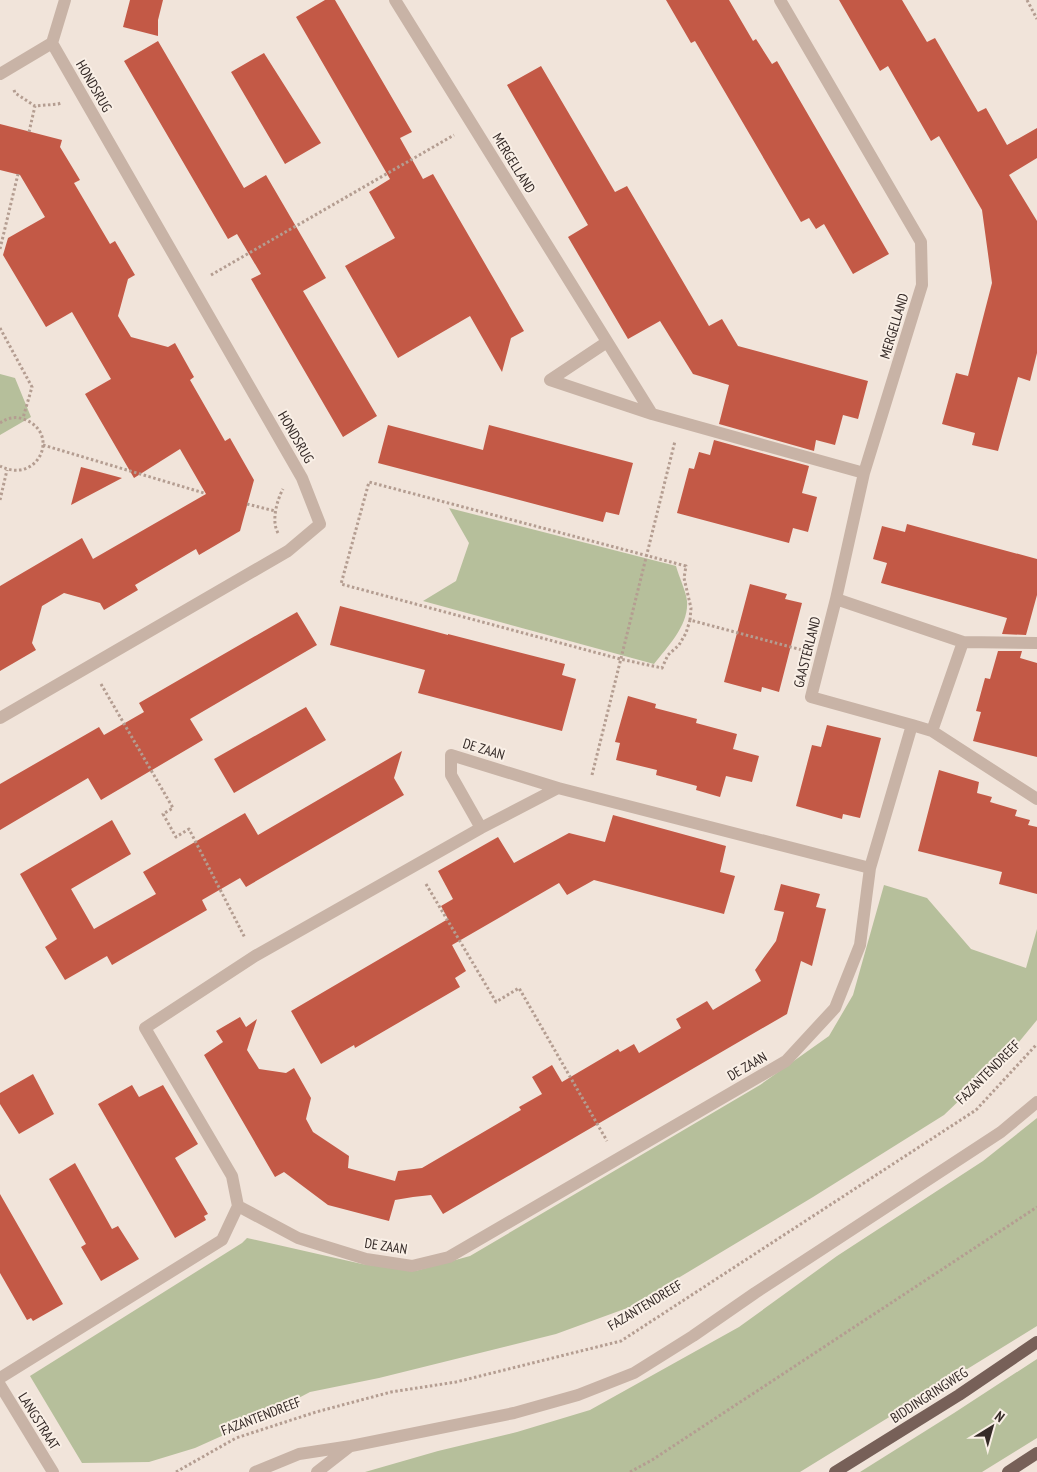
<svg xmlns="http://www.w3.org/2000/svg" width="1037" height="1472" viewBox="0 0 1037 1472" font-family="'PT Sans Narrow',sans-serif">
	<rect width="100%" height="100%" fill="#f1e4da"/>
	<path fill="#b6bf9b" d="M0 374 15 378 31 417 0 435Z
		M449 508 676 566C679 577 686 591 687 601 689 625 668 646 654 664L423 601 456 581 469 543Z
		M884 885 927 898 971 949 1026 968 1037 929V1020L1013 1049 944 1115 813 1197 630 1307 556 1334 379 1378 310 1392 255 1421 195 1448 149 1462 82 1463 30 1376 242 1243 247 1238 362 1264 415 1271 470 1256 760 1085 829 1036 853 995Z
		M1037 1118V1326L800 1472H365L438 1451 517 1432 590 1410 739 1327 837 1256 983 1161Z
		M1037 1359V1438L982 1472H860L954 1413Z"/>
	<path fill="#c35946" d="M130 0H163L158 20V36L123 27Z
		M325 0H335L412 132 400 138 423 179 433 174 524 331 511 338 502 372 470 316 398 358 345 266 395 238 369 192 390 179 296 17Z
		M666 0H729L753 41 756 39 772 64 777 61 889 254 853 274 824 224 816 229 809 218 801 222 695 41 691 43Z
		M839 0H902L927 42 935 38 978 112 986 108 1007 145 1037 128V158L1009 175 1037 221V353L1030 381 1018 377 998 451 972 445 975 433 942 424 956 373 968 376 992 283 982 210 939 136 931 141 888 66 880 71Z
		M158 41 244 188 266 175 326 278 303 291 377 416 343 437 251 279 261 274 237 234 228 239 124 61Z
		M264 53 321 143 285 164 231 72Z
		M541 66 615 192 627 186 709 326 722 319 738 346 868 381 858 419 843 415 835 445 816 440 814 451 719 424 729 385 693 374 660 321 628 339 568 237 588 225 507 85Z
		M0 124 62 140 60 147 80 180 74 183 110 244 115 241 135 275 128 279 118 316 131 337 168 347 175 343 194 377 190 380 225 441 230 438 254 480 240 531 199 555 196 549 135 585 138 590 104 610 100 603 64 593 42 606 32 643 36 650 0 671V586L82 538 93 559 206 494 180 449 134 478 85 394 111 379 72 312 46 327 3 255 8 238 45 217 20 175 0 170Z
		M388 425 483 450 489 425 633 463 619 515 606 512 603 522 378 463Z
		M714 440 809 466 802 493 817 497 808 532 793 528 789 543 677 513 689 468 694 469 699 452 710 455Z
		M81 467 122 478 71 505Z
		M907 524 1037 559V595L1026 635 1002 634 1007 618 881 583 887 563 873 559 882 526 905 532Z
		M750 584 787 594 785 599 802 603 779 692 762 687 761 692 724 682Z
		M340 606 448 635V634L565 664 562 675 576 679 562 731 418 693 425 670 330 645Z
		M297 612 317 645 190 719 203 740 101 800 88 778 0 830V784L99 727 104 735 144 712 139 703Z
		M998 651H1022L1020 658 1037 663V757L973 741 981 712 976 711 985 678 990 679Z
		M628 696 656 704 655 708 697 719 696 723 737 734 733 749 759 756 752 782 726 776 720 797 696 790 697 786 656 775 657 770 616 760 620 743 615 742Z
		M306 707 326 740 234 793 214 759Z
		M827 725 881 738 860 818 843 814 842 819 796 806 812 745 821 747Z
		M402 751 394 778 404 795 246 887 240 878 202 900 207 910 112 965 107 956 65 980 45 947 57 939 20 874 112 820 131 854 71 889 94 929 156 894 143 872 245 813 258 835Z
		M939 770 979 782 977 793 992 797 990 802 1017 810 1015 816 1030 820 1028 825 1037 827V894L999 884 1002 872 918 851Z
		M613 815 726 846 720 872 735 876 724 914 594 880 567 895 559 883 452 945 466 971 455 978 460 987 355 1048 354 1045 321 1064 291 1011 448 919 441 906 453 899 438 871 498 837 514 863 569 833 605 842Z
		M781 884 820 894 816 907 826 909 812 966 801 961 787 1014 443 1214 431 1195 413 1197 395 1200 389 1221 328 1205 284 1172 275 1177 204 1055 223 1042 216 1031 240 1017 246 1027 257 1019 247 1050 259 1069 286 1073 294 1068 311 1098 306 1119 313 1132 349 1156 348 1168 395 1181 398 1171 422 1168 521 1110 519 1107 542 1094 532 1077 552 1065 562 1082 618 1049 620 1052 634 1044 639 1053 681 1028 676 1019 707 1001 713 1010 761 981 755 970 776 941 784 912 774 910Z
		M33 1074 54 1114 19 1134 0 1104V1093Z
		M132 1085 139 1097 163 1085 198 1144 175 1158 208 1214 204 1216 206 1220 175 1238 98 1104Z
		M75 1163 112 1229 118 1226 139 1259 101 1281 81 1247 86 1244 49 1179Z
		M0 1194 63 1304 33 1321 31 1318 27 1320 0 1273Z"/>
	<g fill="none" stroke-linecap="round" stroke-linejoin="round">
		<path stroke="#b49d91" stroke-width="3" stroke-dasharray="2.5 2.5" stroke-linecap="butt" d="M1027 0 1037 19
			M14 90 15 93 35 106 58 104 61 103
			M29 132 35 106
			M0 249 18 174
			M211 275 454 135
			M0 328 32 387 23 418
			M0 423C8 417 17 416 26 420 61 435 37 485 0 466
			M43 445 204 493
			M0 500 7 470
			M247 504 275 511
			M278 533C271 521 277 500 283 489
			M690 620 691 608 684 578 686 566 369 482 341 584 620 659 662 668 668 655 679 645 686 633 690 620 802 650
			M101 684 173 808 163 814 176 837 189 829 245 938
			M592 775 675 441
			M426 884 496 1002 519 988 607 1141
			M176 1472 236 1438 316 1412 391 1392 456 1382 621 1341 976 1110 1037 1044
			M630 1472 652 1460 1037 1207"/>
		<path stroke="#c8b3a6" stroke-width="12" d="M395 0 652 414 864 473 922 285 921 242 780 0
			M0 74 52 43
			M607 342 550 380 652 414
			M864 473 836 599 811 697 912 725 870 868
			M836 599 963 642 932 731 912 725
			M963 642 1037 643
			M0 718 288 551 320 524 302 478 52 43 65 0
			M932 731 1037 799
			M481 828 451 775V755L558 788
			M0 1378 222 1240 238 1206 232 1176 145 1028 255 956 481 828 558 788 870 868 860 945 835 1008 786 1061 449 1257 412 1266 366 1259 298 1238 238 1206
			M0 1385 53 1472"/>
		<path stroke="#c8b3a6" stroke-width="12" d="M255 1472 299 1454 351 1446 514 1413 578 1395 634 1373 693 1336 755 1293 1001 1132 1037 1102
			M317 1472 349 1447"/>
		<path stroke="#776058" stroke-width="12" d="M835 1472 959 1395 1037 1342
			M1008 1472 1037 1453"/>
	</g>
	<g text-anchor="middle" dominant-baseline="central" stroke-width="4" stroke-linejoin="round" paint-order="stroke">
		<g font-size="14" fill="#352a27" stroke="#f9efe6">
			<text transform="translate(94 86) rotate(60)">HONDSRUG</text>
			<text transform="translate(514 163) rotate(58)">MERGELLAND</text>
			<text transform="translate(894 326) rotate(-73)">MERGELLAND</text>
			<text transform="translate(296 437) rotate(60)">HONDSRUG</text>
			<text transform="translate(807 652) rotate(-76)">GAASTERLAND</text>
			<text transform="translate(484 749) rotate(17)">DE ZAAN</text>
			<text transform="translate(747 1066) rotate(-30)">DE ZAAN</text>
			<text transform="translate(988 1072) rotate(-45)">FAZANTENDREEF</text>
			<text transform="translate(386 1246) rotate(9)">DE ZAAN</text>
			<text transform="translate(645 1305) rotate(-31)">FAZANTENDREEF</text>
			<text transform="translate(929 1395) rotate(-33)">BIDDINGRINGWEG</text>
			<text transform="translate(261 1416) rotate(-21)">FAZANTENDREEF</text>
			<text transform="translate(39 1421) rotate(58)">LANGSTRAAT</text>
		</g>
	</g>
	<g transform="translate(992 1427) rotate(37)" stroke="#f9efe6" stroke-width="4" paint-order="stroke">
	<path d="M0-4L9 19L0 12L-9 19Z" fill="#352a27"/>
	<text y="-8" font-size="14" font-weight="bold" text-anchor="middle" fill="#352a27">N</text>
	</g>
</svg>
